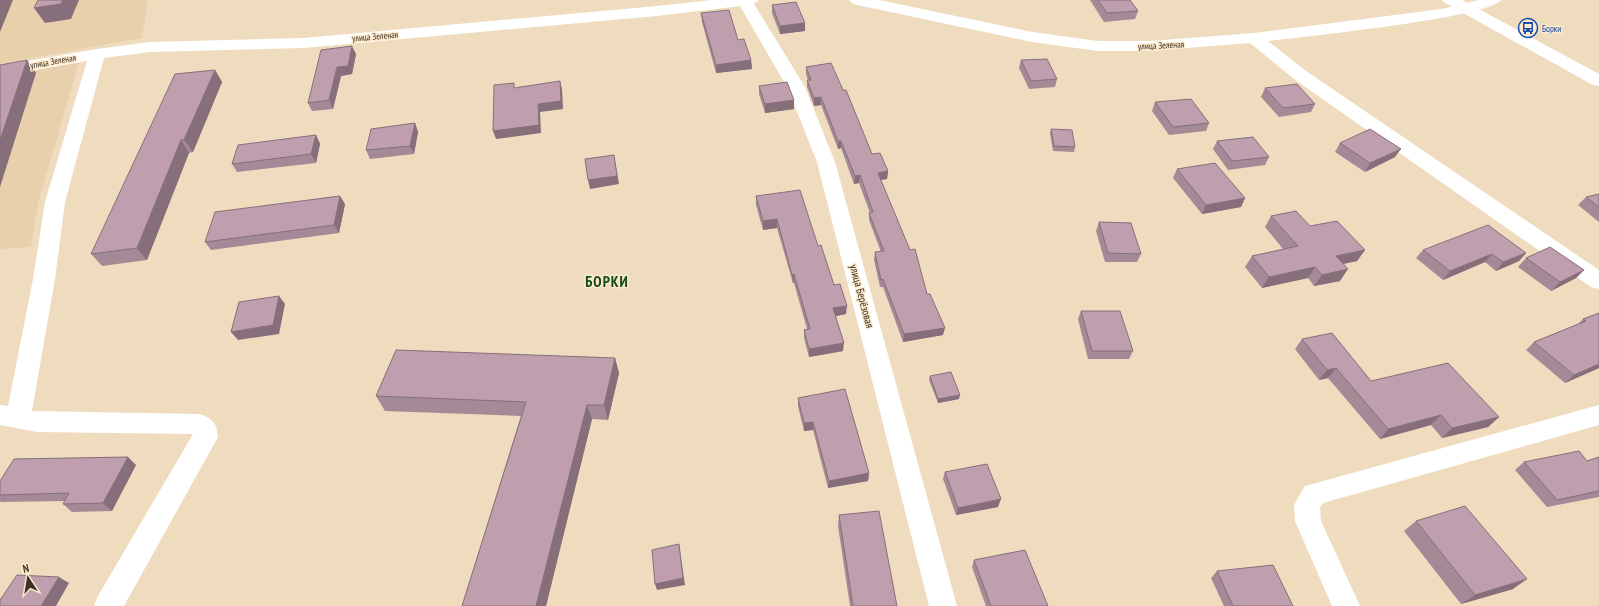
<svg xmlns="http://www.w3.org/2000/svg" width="1599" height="606" viewBox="0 0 1599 606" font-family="'PT Sans Narrow',sans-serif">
	<rect width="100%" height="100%" fill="#efdcbf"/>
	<path fill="#e8d0ad" d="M0 0H148L142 38 0 64Z
		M79 62 38 203 31 247 0 249V77Z"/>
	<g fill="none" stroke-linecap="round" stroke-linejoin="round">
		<path fill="#fff" fill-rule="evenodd" d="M711 0H759L754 4 805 87 835 162 957 606H929L817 162 787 87 740 6 657 16 304 48 150 52 104 58 65 202 55 279 32 411 199 414C212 418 217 423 218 437L124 606H94L98 596 193 434 37 432 0 425V405L8 406 33 279 45 202 87 61 0 76V66L97 49 150 42 304 38 657 6Z
			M849 0H879L1032 32 1098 41H1150L1254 33 1442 9 1479 0H1501C1488 18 1301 37 1268 41L1306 71 1599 270V289L1591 287 1294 79 1250 43 1150 51H1098L1032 42 857 5 852 3Z
			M1599 405V425L1323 503 1320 507 1321 521 1360 606H1332L1295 521 1294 505 1305 486Z"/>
		<path fill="#fff" fill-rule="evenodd" d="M1442 0H1462L1599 74V86L1593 85 1445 3Z"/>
	</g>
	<path fill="#a48996" d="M1090 0H1130L1138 11 1135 19 1104 22Z
		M772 5 805 23V31L780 34 772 13Z
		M701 13 738 40 751 60 752 69 716 73 702 22Z
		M356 54 352 74 341 76 333 109 312 111 308 103Z
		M1021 60 1057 79 1055 87 1029 89 1019 68Z
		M806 67 843 90 872 154 888 171 887 179 881 180 943 335 903 342 883 287H880L874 260 875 252H881L869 220V213H870L859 183 854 184 841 148 838 149 821 105 814 106 807 87V80H808L806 74Z
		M215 70 222 82 193 152 189 153 147 260 102 266 91 254Z
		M759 86 794 109 765 113 759 94Z
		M1265 88 1315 104 1311 112 1279 117 1261 97Z
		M1155 102 1209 123 1206 131 1169 135 1152 111Z
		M415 123 418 132 414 154 370 159 366 150Z
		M1051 129 1075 147 1074 152 1053 151 1050 133Z
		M316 135 320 144 316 163 237 172 232 164Z
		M1217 141 1269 157 1265 165 1228 170 1213 149Z
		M1340 143 1395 157 1365 172 1335 152Z
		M1177 169 1245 198 1241 207 1202 214 1173 178Z
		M1599 194V222L1578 205 1586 197Z
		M756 196 818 246 846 314 835 316 843 351 809 357 804 338V330L807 329 794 283H793L777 228 763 230 756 205Z
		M345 204 339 233 211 250 205 242Z
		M1271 216 1310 226 1365 250 1357 261 1343 264 1340 281 1314 286 1308 278 1262 288 1245 267 1252 256 1283 249 1265 227Z
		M1099 222 1141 254 1137 262H1105L1096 231Z
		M1423 250 1526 253 1519 261 1496 271 1485 262 1443 280 1416 258Z
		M1526 258 1584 270 1576 278 1551 291 1518 267Z
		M1081 311 1133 351 1129 359H1088L1078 319Z
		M1599 313V368L1565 383 1526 350 1534 342 1578 324 1583 319Z
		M1302 339 1371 381 1499 417 1488 427 1442 438 1431 425 1380 439 1328 378 1319 380 1295 349Z
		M615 358 619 373 608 420 592 419 546 606H462L521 416 385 411 376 396Z
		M930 376 959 399 938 403 929 380Z
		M798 398 869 473 868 481 828 488 813 430 804 431 798 406Z
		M1599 457V497L1547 507 1515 470 1524 462 1587 461Z
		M136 465 112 511 72 512 63 504 65 501 1 502 0 501V481Z
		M945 472 998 507 956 515 943 479Z
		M839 515 897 606H850L838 526Z
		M1416 521 1513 589 1461 604 1404 531Z
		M974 560 1048 606H986L972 567Z
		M1217 571 1293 606H1224L1211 578Z"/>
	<path fill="#866f7a" d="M0 0H13L0 32Z
		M63 0H79L71 19 45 23 34 8Z
		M805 23V31L780 34V26Z
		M352 46 356 54 352 74 341 76 333 109 329 100 337 67Z
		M27 60 36 73 0 187V140Z
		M751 60 752 69 716 73V65Z
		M215 70 222 82 193 152 184 140Z
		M560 81 562 89 563 109 540 112 541 133 496 139 493 131 538 104Z
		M821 97V105L814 106V98Z
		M794 100V109L765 113V104Z
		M415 123 418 132 414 154 410 146Z
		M316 135 320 144 316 163 311 154Z
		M181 140 189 153 147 260 137 248Z
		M838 141H841V148L838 149Z
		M1401 149 1395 157 1365 172 1370 163Z
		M614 155 619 184 590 189 588 180Z
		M888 171 887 179 878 180V173Z
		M860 175 859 183 854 184 855 176Z
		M340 196 345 204 339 233 334 225Z
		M1245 198 1241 207 1202 214 1206 205Z
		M777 219V228L763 230V221Z
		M1365 250 1357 261 1328 267 1336 256Z
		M1526 253 1519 261 1496 271 1503 262Z
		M1492 254 1485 262 1443 280 1450 271Z
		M1315 267 1308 278 1262 288 1269 277Z
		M1348 269 1340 281 1314 286 1322 275Z
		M1584 270 1576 278 1551 291 1560 282Z
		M794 274V283H793L792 275Z
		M279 296 285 304 279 334 238 340 231 332Z
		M847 306 846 314 832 317 833 308Z
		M945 328 943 335 903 342 904 334Z
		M844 343 843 351 809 357V349Z
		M615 358 619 373 608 420 604 405Z
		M1599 364V368L1565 383 1574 375Z
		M1336 368 1328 378 1319 380 1327 370Z
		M960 395 959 399 938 403V399Z
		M587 405 592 419 546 606H536Z
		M1441 415 1431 425 1380 439 1388 429Z
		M1499 417 1488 427 1442 438 1452 428Z
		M813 422V430L804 431V423Z
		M128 457 136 465 112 511 103 503Z
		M869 473 868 481 828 488 829 481Z
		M1001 499 998 507 956 515 958 508Z
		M679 544 680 552 685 585 657 590 655 584Z
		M59 577 69 583 56 606H41Z
		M1527 579 1513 589 1461 604 1475 595Z"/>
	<path fill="#bf9fae" stroke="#866f7a" d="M38 0H63L61 4 34 8Z
		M1098 0H1130L1138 11 1107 13Z
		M796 2 805 23 780 26 772 5Z
		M729 10 738 40 744 39 751 60 716 65 701 13Z
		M352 46 348 66 337 67 329 100 308 103 321 50Z
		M1047 59 1057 79 1031 81 1021 60Z
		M27 60 0 140V65Z
		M831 63 843 90H846L872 154 880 153 888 171 878 173 910 250 915 249 927 294H930L945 328 904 334 883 279 881 280 875 252 884 251 869 213 873 212 860 175 855 176 841 141H838L821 97 814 98 807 80H811L806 67Z
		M215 70 184 140H181L137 248 91 254 175 74Z
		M560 81 561 101 538 104 539 125 493 131 494 85 514 83V88Z
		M787 82 794 100 765 104 759 86Z
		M1297 84 1315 104 1283 108 1265 88Z
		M1191 99 1209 123 1173 127 1155 102Z
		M415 123 410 146 366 150 371 129Z
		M1051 129 1072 130 1075 147 1054 146Z
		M1370 129 1401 149 1370 163 1340 143Z
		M316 135 311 154 232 164 238 145Z
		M1253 137 1269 157 1232 161 1217 141Z
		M614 155 617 176 588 180 585 159Z
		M1215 163 1245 198 1206 205 1177 169Z
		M800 190 818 246 821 245 834 285 840 284 847 306 833 308 844 343 809 349 804 330 810 329 794 274 792 275 777 219 763 221 756 196Z
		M1599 194V207L1586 197Z
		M340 196 334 225 205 242 215 212Z
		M1296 211 1310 226 1337 221 1365 250 1336 256 1348 269 1322 275 1315 267 1269 277 1252 256 1298 246 1271 216Z
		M1099 222 1131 223 1141 254 1108 253Z
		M1488 225 1526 253 1503 262 1492 254 1450 271 1423 250Z
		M1550 247 1584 270 1560 282 1526 258Z
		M279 296 273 325 231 332 239 302Z
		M1081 311H1120L1133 351H1092Z
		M1599 313V364L1574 375 1534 342 1586 321 1583 319Z
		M1332 333 1371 381 1448 363 1499 417 1452 428 1441 415 1388 429 1336 368 1327 370 1302 339Z
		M396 350 615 358 604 405H587L536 606H462L526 402 376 396Z
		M951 372 960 395 938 399 930 376Z
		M845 389 869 473 829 481 813 422 804 423 798 398Z
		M1579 451 1587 461 1599 457V491L1557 500 1524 462Z
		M128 457 103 503 63 504 69 493 0 495V481L14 459Z
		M987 464 1001 499 958 508 945 472Z
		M1465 506 1527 579 1475 595 1416 521Z
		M879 511 897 606H853L839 515Z
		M679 544 683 578 655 584 652 550Z
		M1025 550 1048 606H991L974 560Z
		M1273 565 1293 606H1233L1217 571Z
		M17 575 59 577 41 606H0V600Z"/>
	<defs>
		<symbol id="bus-ring" viewBox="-11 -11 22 22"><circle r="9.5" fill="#fde9cc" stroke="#1a4fb4" stroke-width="1.5"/><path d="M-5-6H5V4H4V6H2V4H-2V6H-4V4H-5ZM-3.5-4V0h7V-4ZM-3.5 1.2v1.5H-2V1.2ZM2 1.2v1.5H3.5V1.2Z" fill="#1a4fb4"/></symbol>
	</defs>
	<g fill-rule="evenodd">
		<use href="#bus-ring" x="1517" y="17" width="22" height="22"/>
	</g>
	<g text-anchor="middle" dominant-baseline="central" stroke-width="3" stroke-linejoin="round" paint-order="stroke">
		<g font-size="9" fill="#164399" stroke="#fde9cc" text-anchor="start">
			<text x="1542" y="28">Борки</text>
		</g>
		<g font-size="9" fill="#383125" stroke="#fde9cc">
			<text transform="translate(375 36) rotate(-5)">улица Зеленая</text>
			<text transform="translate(1161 45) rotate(-3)">улица Зеленая</text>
			<text transform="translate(53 61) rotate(-10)">улица Зеленая</text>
		</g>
		<g font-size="11" fill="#383125" stroke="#fde9cc">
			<text transform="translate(862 296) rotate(75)">улица Берёзовая</text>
		</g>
		<g font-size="15" font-weight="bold" letter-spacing="1" fill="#134c19" stroke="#fde9cc">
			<text x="607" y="281">БОРКИ</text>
		</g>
	</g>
	<g transform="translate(28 578) rotate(348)" stroke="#fde9cc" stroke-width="3" paint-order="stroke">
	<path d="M0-3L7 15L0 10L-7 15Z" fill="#383125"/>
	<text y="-6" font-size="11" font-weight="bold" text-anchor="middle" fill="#383125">N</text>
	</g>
</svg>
